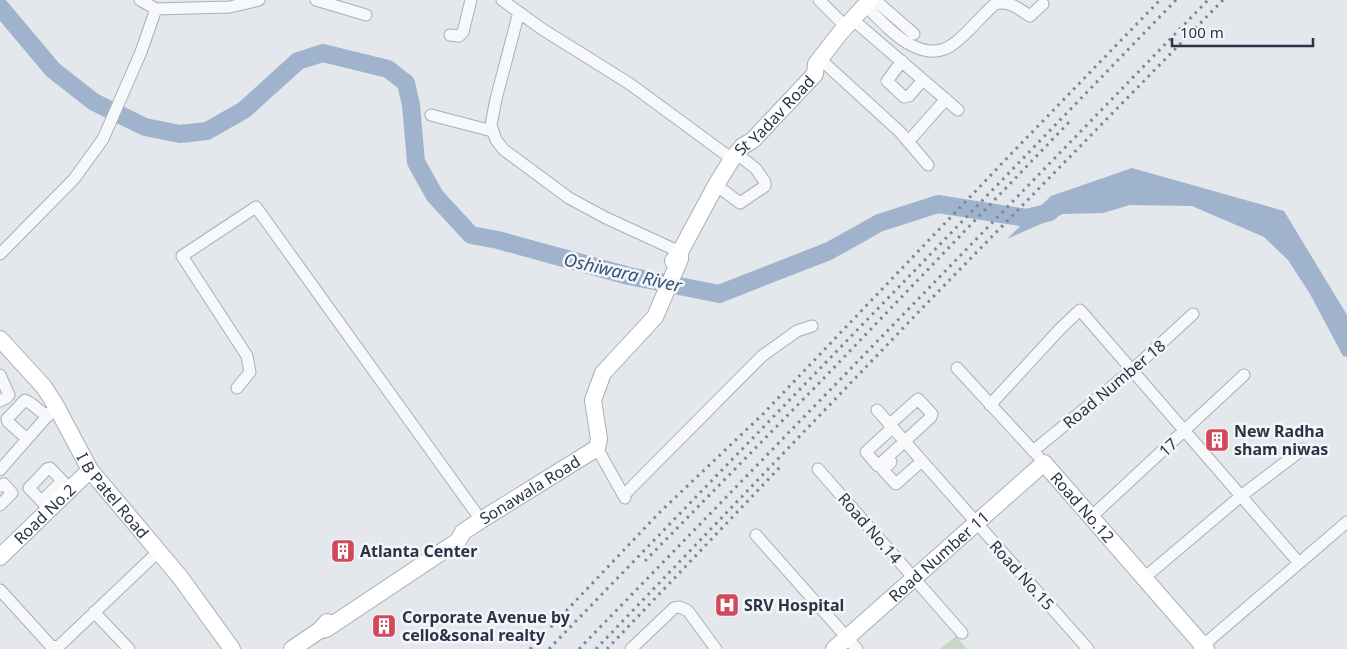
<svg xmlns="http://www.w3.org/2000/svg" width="1347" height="649" viewBox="0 0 1347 649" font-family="'Noto Sans',sans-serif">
	<rect width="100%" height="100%" fill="#e4e7ec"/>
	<path fill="#c9d6c5" d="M956 636 967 649H940Z"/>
	<path fill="#9fb4cc" d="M1132 168 1284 211 1347 315V357L1343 356 1310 294 1288 260 1264 237 1192 206 1130 205 1103 213 1063 214 1007 239 1051 196Z"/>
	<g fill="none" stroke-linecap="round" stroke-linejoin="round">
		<path stroke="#9fb4cc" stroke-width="18" d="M0 7 53 70 94 102 145 127 180 134 207 131 244 110 298 61 323 53 388 69 406 83 411 105 416 162 435 196 471 235 498 240 629 276 719 294 829 251 879 223 938 204 1027 218 1050 212"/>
		<defs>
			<path id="street" d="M140 0 156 9 230 7 259 0
				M316 0 366 15
				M502 0 542 29 630 84 732 159
				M819 0 846 27
				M875 0 914 34
				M865 5C887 27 923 70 956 42 970 31 981 16 995 4 1009 0 1019 9 1030 16L1043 4
				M519 12 496 99 491 125 496 140 504 150 569 198 606 218 680 252
				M852 19 958 110
				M450 35 459 36 463 32 471 0
				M820 59 900 132 928 165
				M902 61 887 81 904 97 909 96 923 80
				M431 115 492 131
				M908 142 946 99
				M716 185 740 203 765 186V182L756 169 736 153
				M0 254 74 179 103 139 141 52 156 9
				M957 368 1038 456
				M0 375 9 395 6 398 0 401
				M237 388 250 372 247 356 182 256 256 207 481 520
				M990 405 1060 329 1080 310 1299 563
				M877 410 1088 649
				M889 425 918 399 932 414 931 417 878 466 866 452 892 428
				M27 439 8 422 7 419 25 400C34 404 39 412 48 416
				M597 448 625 498
				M1033 451 1132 370 1193 314
				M891 462 883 470 896 484 922 461
				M818 469 962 633
				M0 470 56 406
				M0 486 4 484 12 493 0 505
				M624 495 762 356 797 331 812 326
				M42 501 62 481
				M49 509 29 488 47 469 50 468 70 489
				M1091 517 1244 375
				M756 535 857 649
				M1144 578 1241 496 1303 449
				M0 590 51 646 58 647 159 551
				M94 612 129 649
				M631 649 674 608 680 607 688 611 716 649
				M1199 649 1347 522"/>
			<g id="secondary">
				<path id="s1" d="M673 261 680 252 716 185 732 159 743 146 753 140 815 74 816 64 840 33 870 0"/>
				<path id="s2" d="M0 339 44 387 56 406 90 470 180 577 232 649"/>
				<path id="s3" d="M0 557 90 470"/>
				<path id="s4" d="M320 630 326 629 458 541 463 532 481 520 597 448 599 439 593 400 603 373 655 317 680 259V252"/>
				<path d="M292 649 320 630 327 622"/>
				<path id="s5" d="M834 649 1044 463 1206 649"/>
			</g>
		</defs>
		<use href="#street" stroke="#a9aeb7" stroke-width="13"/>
		<use href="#secondary" stroke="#a9aeb7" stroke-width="18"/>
		<use href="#street" stroke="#f7f8fa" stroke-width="11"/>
		<use href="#secondary" stroke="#fff" stroke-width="16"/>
		<path stroke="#7d8696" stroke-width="3" stroke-dasharray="2.5 5" stroke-linecap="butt" d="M645 561 825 377 1072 119
			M530 649 659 513 763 414 1010 155 1160 0
			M549 649 1176 0
			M579 649 1208 0
			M596 649 931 299 1223 0
			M607 649 781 466"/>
	</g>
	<defs>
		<symbol id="building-square" viewBox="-11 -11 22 22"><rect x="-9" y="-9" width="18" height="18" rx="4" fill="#d1495b" stroke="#f4f6f9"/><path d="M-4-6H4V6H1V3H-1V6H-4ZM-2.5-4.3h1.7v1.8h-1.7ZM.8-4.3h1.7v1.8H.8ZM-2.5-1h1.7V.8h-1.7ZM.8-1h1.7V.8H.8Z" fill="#fff"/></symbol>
		<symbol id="hospital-square" viewBox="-11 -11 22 22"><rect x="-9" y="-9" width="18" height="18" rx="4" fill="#d1495b" stroke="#f4f6f9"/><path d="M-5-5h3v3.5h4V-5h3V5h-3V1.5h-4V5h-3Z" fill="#fff"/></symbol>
	</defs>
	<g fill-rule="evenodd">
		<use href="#building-square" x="1203" y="426" width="28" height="28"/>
		<use href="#building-square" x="329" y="537" width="28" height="28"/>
		<use href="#hospital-square" x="713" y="591" width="28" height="28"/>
		<use href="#building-square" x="370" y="612" width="28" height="28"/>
	</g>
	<g text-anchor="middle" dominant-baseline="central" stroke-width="5" stroke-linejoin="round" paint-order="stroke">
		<g font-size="16" fill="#2b3445" stroke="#f4f6f9">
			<text stroke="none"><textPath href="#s1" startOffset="179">St Yadav Road</textPath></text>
			<text transform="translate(1114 384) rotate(-40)">Road Number 18</text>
			<text transform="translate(1168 447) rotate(-43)">17</text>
			<text stroke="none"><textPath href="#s4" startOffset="254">Sonawala Road</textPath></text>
			<text stroke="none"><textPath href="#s2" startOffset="194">I B Patel Road</textPath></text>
			<text stroke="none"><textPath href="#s5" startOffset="339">Road No.12</textPath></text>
			<text stroke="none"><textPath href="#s3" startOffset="62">Road No.2</textPath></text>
			<text transform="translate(870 528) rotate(49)">Road No.14</text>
			<text stroke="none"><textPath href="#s5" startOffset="140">Road Number 11</textPath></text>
			<text transform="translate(1022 575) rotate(48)">Road No.15</text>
		</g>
		<g font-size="16" font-weight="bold" fill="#2b3445" stroke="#f4f6f9" text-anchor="start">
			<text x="1234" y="431">New Radha<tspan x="1234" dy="18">sham niwas</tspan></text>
			<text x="360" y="551">Atlanta Center</text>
			<text x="744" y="605">SRV Hospital</text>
			<text x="402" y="617">Corporate Avenue by<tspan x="402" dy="18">cello&amp;sonal realty</tspan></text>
		</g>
		<g font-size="18" font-style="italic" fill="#34527a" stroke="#f4f6f9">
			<text transform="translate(623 272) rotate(13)">Oshiwara River</text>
		</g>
	</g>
	<path d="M1172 38v8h141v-8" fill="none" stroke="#2b3445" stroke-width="2.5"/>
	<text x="1180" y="38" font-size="15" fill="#2b3445" stroke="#f4f6f9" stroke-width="4" paint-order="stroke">100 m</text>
</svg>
